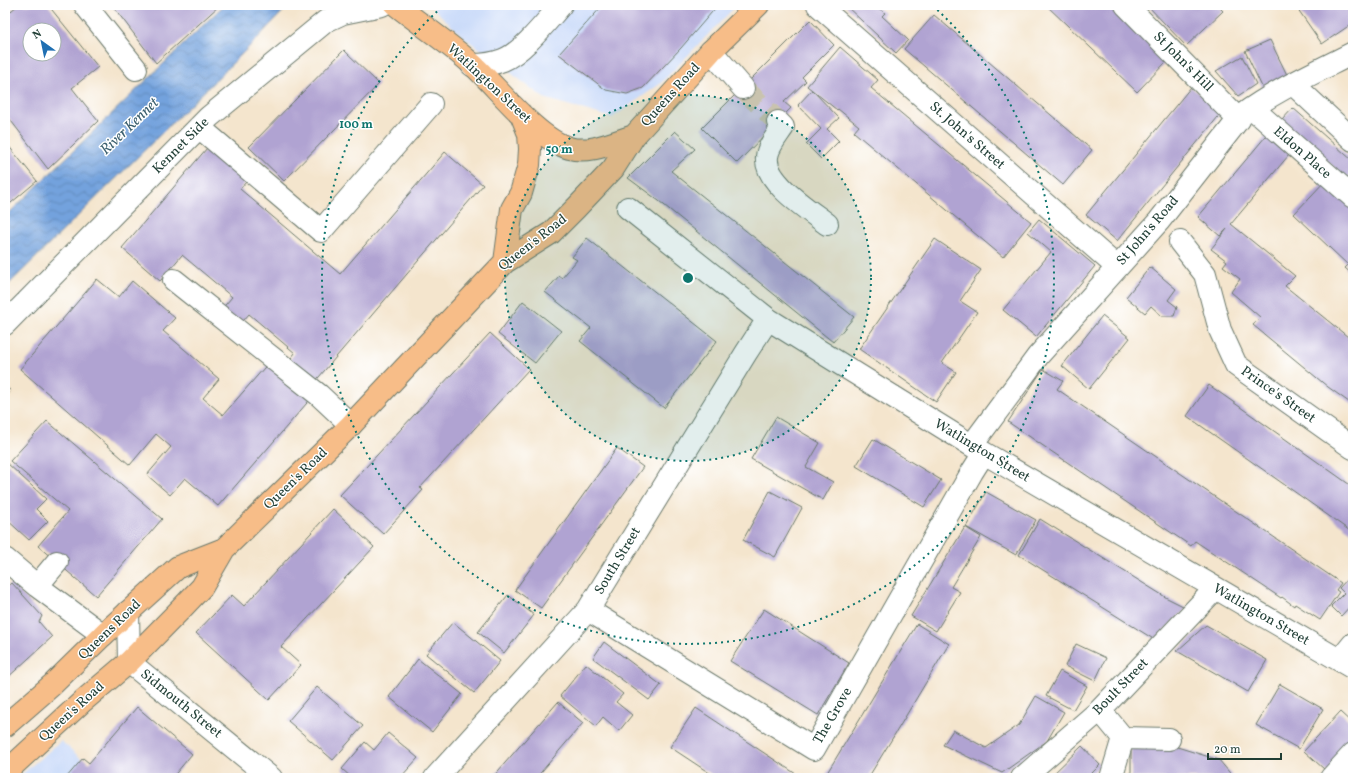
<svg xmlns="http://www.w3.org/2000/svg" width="1358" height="783" viewBox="0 0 1358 783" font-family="Vollkorn,serif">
	<defs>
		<pattern id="water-waves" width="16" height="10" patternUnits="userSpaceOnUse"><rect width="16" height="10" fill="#73a2dd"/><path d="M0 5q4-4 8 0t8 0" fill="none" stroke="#5e85b4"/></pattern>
	</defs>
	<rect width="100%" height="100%" fill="#fff"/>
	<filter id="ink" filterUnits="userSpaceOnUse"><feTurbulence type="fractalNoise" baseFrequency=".025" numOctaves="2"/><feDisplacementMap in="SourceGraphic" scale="8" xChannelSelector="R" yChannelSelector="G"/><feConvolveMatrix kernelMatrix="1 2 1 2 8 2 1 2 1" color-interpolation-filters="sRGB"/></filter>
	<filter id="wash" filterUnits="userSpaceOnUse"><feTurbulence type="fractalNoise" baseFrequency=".012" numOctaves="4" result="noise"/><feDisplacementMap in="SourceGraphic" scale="16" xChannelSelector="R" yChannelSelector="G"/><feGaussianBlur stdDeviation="0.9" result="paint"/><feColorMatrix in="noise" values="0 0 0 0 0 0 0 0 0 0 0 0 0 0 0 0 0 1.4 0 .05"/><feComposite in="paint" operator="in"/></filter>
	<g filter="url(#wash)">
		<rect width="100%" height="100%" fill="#f4e5cd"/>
		<path fill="#cbdbf9" d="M430 5H737L660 84 612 118 544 98 462 36Z
			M61 741 104 778H17Z"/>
		<path fill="url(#water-waves)" stroke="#497088" d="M224 5H289L248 48 5 288V217Z"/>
		<g id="blocks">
			<path fill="#b0a3d2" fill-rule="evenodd" d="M18 5H48L98 67 72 88 98 121 48 169 5 113V16ZM30 30H54V54H30Z
				M112 5H220L156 63Z
				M603 5H718L681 48 643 88 627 94 606 90 559 54Z
				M845 5H879L877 7 885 13 882 16 908 40 896 53Z
				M1046 5H1113L1169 59 1137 92Z
				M1147 5H1217L1223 11 1186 46Z
				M1295 5H1349L1353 11V23L1322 44Z
				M934 15 1092 150 1063 185 904 49Z
				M810 20 834 45 802 77 806 81 784 102 791 108 737 163 702 128Z
				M1270 40 1288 77 1263 89 1245 51Z
				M840 47 878 80 871 88 1031 222 1003 257 854 132 859 126 838 109 837 110 807 86Z
				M344 50 379 84 284 181 249 147Z
				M1242 56 1256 84 1238 96 1216 71Z
				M1191 87 1222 112 1117 241 1086 215Z
				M812 90 839 118 827 129 839 141 821 159 806 144 821 129 798 105Z
				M1293 108 1353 161V172L1347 179 1281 121Z
				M1271 130 1294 149 1231 224 1295 276 1285 286 1353 341V405L1328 387 1253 325 1260 317 1231 292 1240 279 1223 266 1227 261 1211 249 1227 229 1220 236 1198 217Z
				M675 131 695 149 671 171 854 317 833 342 659 201 628 178Z
				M213 141 252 175 240 189 340 274 445 152 483 185 313 384 288 362 295 353 249 314 238 327 220 311 232 297 182 255 160 281 122 248Z
				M7 144 37 181 5 208V146Z
				M1326 180 1353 205V275L1345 268 1348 265 1294 214Z
				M1039 219 1095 266 1036 337 1003 310 1051 252 1028 232Z
				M587 238 717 341 664 408 580 341 591 328 545 292 559 276 562 278 577 260 572 257Z
				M935 239 981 270 960 301 977 312 942 363 956 372 936 402 859 349Z
				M1150 267 1176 289 1168 300 1177 307 1174 316H1162L1151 306 1145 313 1126 297Z
				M97 279 119 297 132 281 175 318 163 331 219 379 203 398 223 415 271 360 313 396 218 506 185 478 170 495 147 475 171 447 156 434 130 465 20 369Z
				M523 301 561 331 535 363 498 334Z
				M1102 316 1130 338 1089 389 1062 366Z
				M490 333 529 369 420 488 423 490 383 534 340 495Z
				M1043 369 1063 381 1057 389 1341 583 1336 590 1339 592 1320 620 1295 604 1294 606 1282 597 1281 598 1195 541 1191 546 1008 422Z
				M1209 385 1353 487V533L1187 416Z
				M5 386 11 391 5 398Z
				M776 417 820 443 806 467 833 482 823 500 751 459Z
				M47 421 162 519 96 596 38 546 68 511 10 461Z
				M873 439 941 480 924 507 856 466Z
				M617 448 643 467 541 608 515 590Z
				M7 463 46 499 36 509 48 521 29 540 5 518V465Z
				M770 491 802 508 775 557 743 540Z
				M986 492 1036 520 1016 555 966 527Z
				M333 509 374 547 281 647 301 665 269 700 196 633 232 595 244 606Z
				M1040 519 1167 598 1187 608 1155 640 1019 555Z
				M965 527 981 537 951 587 960 592 936 631 911 616Z
				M1353 573V603L1341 616 1331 606 1344 593 1339 588Z
				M12 583 42 616 39 622 52 637 5 680V589Z
				M508 595 534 615 504 653 478 632Z
				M764 609 849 663 818 715 730 661Z
				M453 622 500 661 474 693 426 654Z
				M917 624 949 644 895 734 868 778H824Z
				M1206 625 1267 660 1248 692 1177 651Z
				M604 642 661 685 649 700 593 658Z
				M1076 644 1106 658 1095 681 1065 666Z
				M418 659 462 694 432 732 389 697Z
				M586 664 623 694 616 702 632 715 619 731 603 717 596 726 560 696Z
				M1060 671 1087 686 1073 710 1046 696Z
				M1280 684 1323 709 1299 749 1256 725Z
				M317 687 363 726 333 760 288 721Z
				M1036 696 1064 712 1047 741 1002 773 943 745 953 730 986 748 1019 725Z
				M558 702 583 723 536 778H492Z
				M137 707 192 754 172 778H66L83 758 89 763Z
				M696 708 796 774 793 778H717L670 747Z
				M1340 712 1353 724V770L1346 778H1334L1304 751Z
				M388 733 418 758 400 778H352L342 769 365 742 374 750Z
				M1082 746 1100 765 1087 778H1049Z
				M1174 746 1219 760 1234 778H1131V747Z"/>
		</g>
	</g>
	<g filter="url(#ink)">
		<use href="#blocks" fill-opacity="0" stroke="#6a786a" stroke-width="1"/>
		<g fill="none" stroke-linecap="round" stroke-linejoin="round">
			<path stroke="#c9c3ae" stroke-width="22" stroke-dasharray="22 11" stroke-linecap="butt" d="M743 88 778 122"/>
			<defs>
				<path id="minor" d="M85 5 136 69
					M818 5 1117 267
					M1126 5 1239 120
					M711 51 743 88
					M472 65C483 65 493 64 503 60 523 52 546 22 561 5
					M1293 84 1353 140
					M1252 108 1353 197
					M778 122 783 127C777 136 768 146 767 157 764 182 809 210 827 224
					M199 127 321 231 431 104
					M628 208 768 319 984 453 1353 668
					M1180 242 1205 274 1220 330 1236 365 1353 448
					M174 280 319 395 351 425
					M5 324 209 117 326 21 343 13 382 5
					M972 445 1038 356 1159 221 1242 115C1276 90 1316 72 1353 53
					M5 559 37 586 103 635
					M37 586 57 562
					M588 610 814 749 972 472 984 453
					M128 612 129 662 271 778
					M1340 660 1353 644
					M1100 710 1123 738 1111 778
					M1123 738 1169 739
					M435 778 588 610 746 353 768 319
					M1022 778 1100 710 1215 589
					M1331 778 1353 754"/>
				<path id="major" d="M396 5C421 25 449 43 473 65 498 88 537 139 569 148 590 154 614 142 634 136
					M505 262 512 209 521 193 529 165 530 149 529 134 521 114
					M5 726 52 685 103 635 178 567 224 549
					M5 773 83 701 129 662 181 609 202 587 224 549 351 425 505 262 551 233 576 208 613 169 634 136 711 51 758 5"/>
			</defs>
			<use href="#minor" stroke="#6a786a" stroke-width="24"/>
			<use href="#major" stroke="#6a786a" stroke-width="24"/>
			<use href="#minor" stroke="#fff" stroke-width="22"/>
			<use href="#major" stroke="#f7bd88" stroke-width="22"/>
		</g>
	</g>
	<circle cx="688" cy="278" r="183" fill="#0f766e" fill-opacity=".12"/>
	<g fill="none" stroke="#0f766e" stroke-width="2" stroke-dasharray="2 4">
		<circle cx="688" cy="278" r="183"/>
		<path d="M933 6A366 366 0 1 1 443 6"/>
	</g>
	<g text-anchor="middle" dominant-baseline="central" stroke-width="3" stroke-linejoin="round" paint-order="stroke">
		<g font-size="14" fill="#1f3d34" stroke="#fff">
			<text transform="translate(1183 62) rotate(45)">St John's Hill</text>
			<text transform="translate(489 84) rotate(43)">Watlington Street</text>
			<text transform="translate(671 95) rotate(-48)">Queens Road</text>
			<text transform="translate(967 136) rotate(41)">St. John's Street</text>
			<text transform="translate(181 146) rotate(-45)">Kennet Side</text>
			<text transform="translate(1302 153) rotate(41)">Eldon Place</text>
			<text transform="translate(1148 231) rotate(-49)">St John's Road</text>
			<text transform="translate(533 243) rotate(-38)">Queen's Road</text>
			<text transform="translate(1278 395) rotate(35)">Prince's Street</text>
			<text transform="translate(982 451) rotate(31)">Watlington Street</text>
			<text transform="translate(296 479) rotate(-44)">Queen's Road</text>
			<text transform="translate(618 561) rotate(-59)">South Street</text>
			<text transform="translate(1261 615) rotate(30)">Watlington Street</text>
			<text transform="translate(110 630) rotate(-44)">Queens Road</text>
			<text transform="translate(1121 687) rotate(-46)">Boult Street</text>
			<text transform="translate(181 704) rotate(39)">Sidmouth Street</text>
			<text transform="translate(72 712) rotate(-42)">Queen's Road</text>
			<text transform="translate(833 716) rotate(-60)">The Grove</text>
		</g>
		<g font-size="15" font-style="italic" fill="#3c606f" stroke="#fff">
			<text transform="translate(130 127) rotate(-44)">River Kennet</text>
		</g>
	</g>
	<circle cx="688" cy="278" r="6" fill="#0f766e" stroke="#fff" stroke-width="2"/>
	<g font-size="12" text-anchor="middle" font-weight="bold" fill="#0f766e" stroke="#fff" stroke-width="3" stroke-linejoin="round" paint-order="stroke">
		<text x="356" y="128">100 m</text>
		<text x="559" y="153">50 m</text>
	</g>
	<rect width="1358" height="783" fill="none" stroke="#fff" stroke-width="20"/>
	<g transform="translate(42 42) rotate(327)"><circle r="19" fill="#ffffff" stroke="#a5b1ae"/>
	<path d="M0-3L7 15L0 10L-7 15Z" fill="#1f6fb2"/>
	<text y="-6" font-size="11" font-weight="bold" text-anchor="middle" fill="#1f3d34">N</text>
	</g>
	<path d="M1208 753v6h73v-6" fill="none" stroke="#1f3d34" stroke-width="2"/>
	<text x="1214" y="753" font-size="12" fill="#1f3d34" stroke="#ffffff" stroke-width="3" paint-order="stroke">20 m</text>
</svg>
